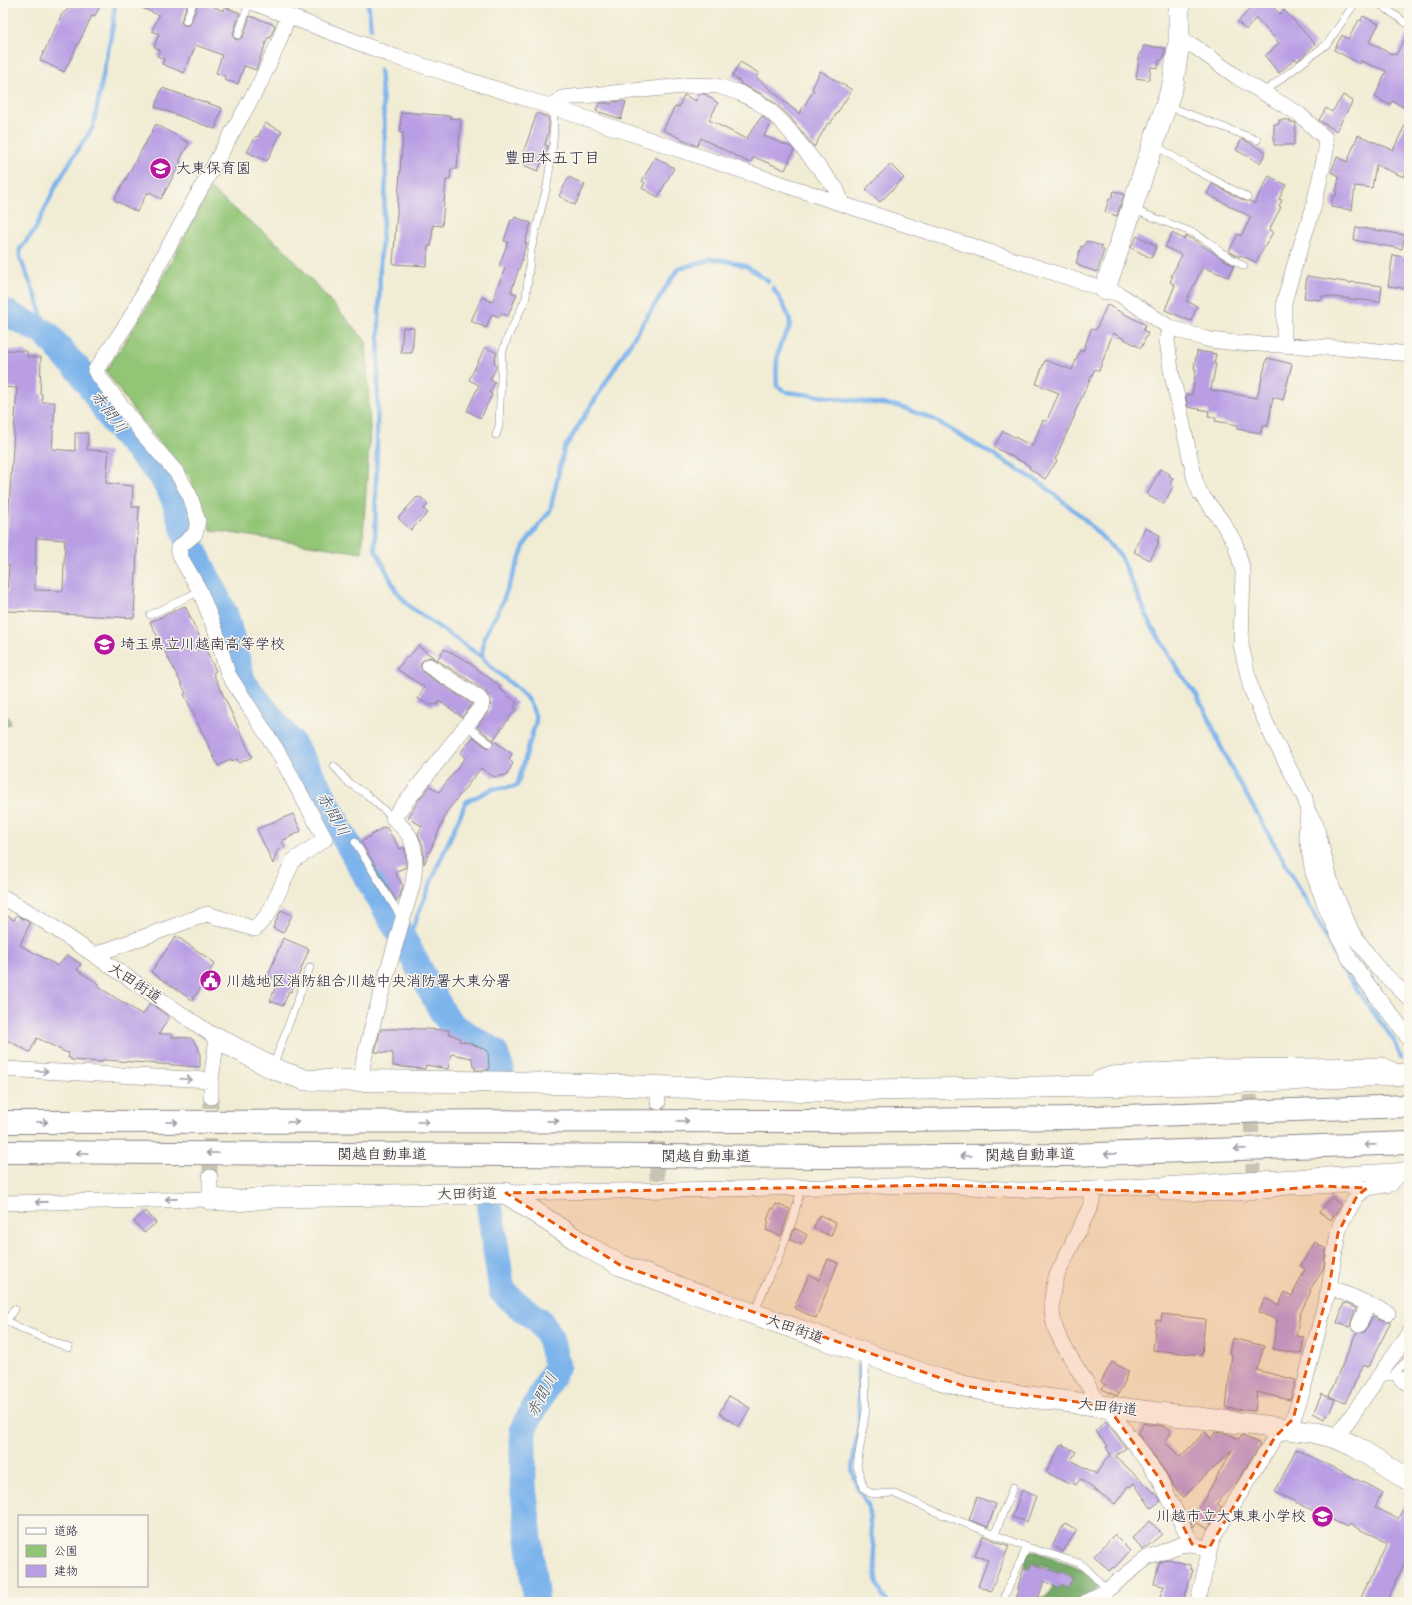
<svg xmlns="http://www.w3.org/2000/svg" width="1412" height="1605" viewBox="0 0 1412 1605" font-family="'Architects Daughter','Klee One',sans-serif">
	<rect width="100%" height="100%" fill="#fbf7ec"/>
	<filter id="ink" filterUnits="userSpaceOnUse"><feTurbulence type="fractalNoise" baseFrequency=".025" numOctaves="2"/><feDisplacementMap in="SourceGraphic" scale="8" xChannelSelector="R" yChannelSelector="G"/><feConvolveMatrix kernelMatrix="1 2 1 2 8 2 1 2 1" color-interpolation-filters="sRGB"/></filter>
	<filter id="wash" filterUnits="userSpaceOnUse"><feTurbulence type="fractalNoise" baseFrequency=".012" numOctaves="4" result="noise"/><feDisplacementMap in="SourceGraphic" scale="16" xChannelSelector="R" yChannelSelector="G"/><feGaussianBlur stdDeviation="0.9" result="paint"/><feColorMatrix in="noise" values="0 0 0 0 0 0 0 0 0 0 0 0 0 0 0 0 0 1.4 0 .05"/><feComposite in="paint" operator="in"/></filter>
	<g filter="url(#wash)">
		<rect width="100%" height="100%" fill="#f1ecd4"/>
		<path fill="#92c576" stroke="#5a7458" d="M210 189 284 249 366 341 370 429 362 553 211 530 189 476 139 418 106 371 147 307Z
			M3 708 11 723 3 727Z"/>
		<path fill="#75aa67" stroke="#4c6651" d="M1029 1552H1037L1085 1571 1100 1587 1076 1602H1039L1040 1598 1047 1596 1055 1583 1048 1572 1049 1568 1031 1563 1030 1568 1024 1567 1026 1557Z"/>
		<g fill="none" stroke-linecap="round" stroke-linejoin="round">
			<path stroke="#7db4ec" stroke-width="4.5" d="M368 3 371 28
				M380 70 384 117 386 181 380 264 375 548 396 591 410 607 482 657C499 680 532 689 536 721L517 786 492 789 466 802 436 870 406 944
				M773 288C779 298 788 310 790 322 791 331 783 337 780 345 776 358 776 373 777 386L786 392 898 406 933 419 1042 484 1081 516 1120 555 1150 623 1180 673 1196 694 1209 718 1219 743 1235 775 1313 912 1342 969 1395 1042 1401 1058
				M47 334 36 297 20 258V249L34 231 56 186 70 162 93 127 113 25 115 3
				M482 657 484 638 502 603 525 544 550 511 564 449 641 326 678 269 713 259 733 262 746 266 768 281
				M858 1365 859 1424 852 1468 857 1486 868 1505 878 1586 883 1597 888 1602"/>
			<path stroke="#7db4ec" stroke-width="27" d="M3 311 47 334 68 359 81 372 114 423 162 477 173 496 187 538
				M189 541 225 615 243 683 293 745 320 790 341 832 406 944 444 1015 453 1026 494 1051 501 1070
				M490 1209 502 1291 518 1305 540 1321 550 1338 557 1366 523 1429V1484L536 1602"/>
		</g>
		<g id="blocks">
			<path fill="#b99ee4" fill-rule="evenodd" d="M83 3H102L94 17 92 16 64 72 40 60 62 14 70 8 81 6Z
				M130 3H188L181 21 182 24 186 26 191 23 198 3H205L224 11 225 7 240 13 233 34 234 38 237 40 243 37 250 16 275 25 270 38 268 37 256 70 244 66 238 84 224 80 225 76 216 73 222 55 196 45 184 73 162 64 164 59 157 56 160 50 154 47 159 34 152 31 159 15Z
				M1259 3H1269L1280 14 1284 10 1315 44 1301 58 1297 61 1295 59 1279 73 1265 56 1279 43 1256 18 1246 30 1238 22 1252 6 1253 8Z
				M1363 16 1379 24 1369 42 1391 54 1392 53 1396 55 1409 30V78L1404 88 1409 91V110L1392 101 1390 105 1375 97 1386 71 1361 61 1360 64 1334 50 1342 35 1348 39 1359 20 1361 21Z
				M1143 46 1165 48 1163 60H1159L1158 68 1151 67 1149 80 1136 78 1140 53H1142Z
				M740 62 759 73 756 77 799 114 814 90 812 89 820 71 852 90 830 124 828 123 814 147 790 117 775 103 760 93 740 84 741 82 732 76Z
				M162 88 222 108 215 129 155 107Z
				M699 94H705L718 103 709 120 746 139 762 116 763 117 771 124 764 136 791 147 794 150 785 170 754 157 750 163 701 138 697 146 663 130 674 108 677 106 679 107 684 95 696 101Z
				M1343 95 1353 101 1336 131 1319 120 1326 108 1332 112Z
				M622 101 626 102 621 119 596 111 599 103H607L612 104V102Z
				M401 112 451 116 450 118 461 119 457 169H451L450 180H446L442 226 433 225 431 246H428L427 266 393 264 403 133H400Z
				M537 113 548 117 549 123 548 134 545 145 548 146 538 171 523 165 526 157 522 156Z
				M1409 117V166L1404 177 1376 165 1372 188 1355 186 1352 210 1331 207 1333 196H1336L1339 176 1331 172 1337 157 1347 162 1358 135 1393 150Z
				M1279 120H1290V122L1296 123 1294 145H1274V124H1279Z
				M265 123 282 131 267 161 247 152 256 136 258 137Z
				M156 124 189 143 179 161 181 162 161 199 150 192 149 194 147 193 137 212 114 200Z
				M1242 139 1266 152 1260 163 1236 150Z
				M655 157 674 168 658 197 642 188 645 183 642 181Z
				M890 164 904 178 880 202 866 189Z
				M1269 176 1286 185 1279 199 1282 200 1279 206 1281 207 1269 230 1273 232 1256 262 1240 255 1239 257 1229 251 1238 234 1241 236 1251 217 1207 194 1212 184 1245 201H1250L1254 204Z
				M569 177 585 185 575 205 559 196Z
				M1114 191 1124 194 1117 216 1105 212 1109 199H1111Z
				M515 217 531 223 525 243H527L523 254H524L511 292 517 294 508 316 501 313 500 317 492 314 486 328 471 321 482 297 492 302 505 268 499 266 508 242 504 241 511 220 513 221Z
				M1356 227 1405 235 1402 249 1354 240Z
				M1172 233 1184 239 1186 236 1197 242 1234 266 1228 277 1203 267 1186 301 1197 306 1191 321 1165 310 1175 285 1170 282 1173 276H1171L1182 255 1165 247Z
				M1137 236 1157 246 1151 258 1131 248Z
				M1086 241 1102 246 1101 249 1104 250 1097 272 1079 266V264L1076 263 1081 246 1084 247Z
				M1393 255 1409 258V289L1388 286Z
				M1307 276 1352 283V282L1382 286 1380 302 1322 296 1321 300 1304 298Z
				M1107 305 1146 325 1143 330 1148 333 1141 348 1113 333 1099 371 1095 369 1074 414 1075 415 1058 452 1059 453 1055 459 1057 461 1045 479 1029 468 1030 466 994 447 1003 431 1032 446 1043 420 1046 422 1059 393 1036 384 1045 360 1072 370 1080 350 1083 351 1091 329 1096 330Z
				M403 327 414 328 412 353H401Z
				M485 347 497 353 494 361 496 368 490 380 495 382 489 393 492 394 481 418 467 411 479 385 469 380Z
				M3 350 27 351V357H41L40 394H42V402H55L52 449 75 451V433H88L87 450 109 451 106 483 133 486 132 507H139L134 618 62 614V613L6 611 9 565H5L17 388 3 387ZM36 538 65 540 63 591 35 590Z
				M1197 351 1216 354 1214 364H1216L1211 390 1245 396 1257 398 1267 358 1292 364 1283 400 1273 397 1268 426 1263 425 1261 433 1237 429 1238 425 1215 421 1216 417 1208 416 1209 411 1188 407 1186 398 1187 394 1192 395 1196 369H1194Z
				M1160 469 1170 474 1169 476 1173 478 1170 484 1173 486 1164 504 1147 495Z
				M417 497 418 498 420 497 428 504 424 509 428 513 411 530 398 518Z
				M1145 528 1160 535 1157 542H1159L1150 560 1134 552 1136 549 1135 548Z
				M185 606 216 671 213 673 252 757 239 763 237 759 232 761V759L218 766 184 694 186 693 150 622Z
				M418 646 437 660 429 657 422 661 420 666 424 673 472 704 462 717 439 701 437 705 433 704 432 706 418 699 424 687 397 669 407 656 409 657Z
				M444 649 464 659 500 686 499 688 517 703 514 707 516 708 515 710 493 740 512 754 509 760 513 763 507 775 494 777 481 768 445 814 446 815 424 864 423 846 418 834 422 826 408 818 418 801 430 786 439 792 465 758 460 753 473 737 488 748 491 747 494 743 492 739 477 727 490 709 491 700 489 697 484 690 437 660Z
				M293 814 301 831 282 841 285 847 277 851 273 864 257 829Z
				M384 827 385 828 386 827 400 849 404 847 405 850 406 867 395 872 403 886 399 899 396 900 361 842Z
				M281 910 292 915 283 933 273 928Z
				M17 915 30 923 20 945 58 966 67 955 81 964 77 970 99 984 97 986 143 1015 150 1003 169 1017 159 1034H172V1037L191 1038 198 1047 200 1055V1067L106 1060H102V1062L71 1060V1058H68L69 1053 65 1052 37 1038 30 1052 3 1038V923L7 916 14 920Z
				M176 936 215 963 205 978 206 980 192 1000 151 972Z
				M283 938 309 949 294 987 293 986 291 992 289 991 283 1006 270 1001 278 980 268 976Z
				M399 1028 449 1030 448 1033 460 1038 459 1041 470 1043 488 1051 489 1070H475V1067H473L472 1058 451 1054 448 1069 426 1065 425 1069 393 1066V1053L375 1052 381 1029H399Z
				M1331 1197 1341 1205 1331 1220 1320 1212Z
				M776 1204 790 1209 781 1236 766 1230 769 1222 767 1220 772 1208 774 1209Z
				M146 1211 156 1223 144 1233 134 1221Z
				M820 1215 836 1223 831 1236 813 1228Z
				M795 1228 807 1235 802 1245 790 1240Z
				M1315 1242 1326 1249 1323 1270 1309 1291H1311L1300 1314 1296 1336 1304 1337 1301 1354 1273 1349 1277 1320 1259 1312 1265 1298 1279 1305 1285 1292 1292 1296 1305 1269 1300 1266Z
				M828 1259 838 1263 816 1318 794 1308 809 1275 819 1280Z
				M1344 1303 1356 1308 1351 1321 1350 1327 1337 1323Z
				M1162 1314 1205 1319 1202 1355 1153 1350 1156 1320 1161 1321Z
				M1373 1316 1385 1321H1391L1369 1367 1364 1364 1345 1403 1329 1396 1356 1333 1365 1332Z
				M1232 1338 1264 1346 1257 1370 1296 1380 1290 1400 1257 1392 1255 1411 1226 1408 1232 1354 1229 1353Z
				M1112 1362 1129 1371 1125 1379 1126 1380 1117 1396 1102 1389 1105 1384 1101 1382Z
				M1322 1394 1335 1400 1328 1415H1326L1324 1419 1313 1413Z
				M729 1396 750 1408 739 1427 719 1413Z
				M1106 1421 1126 1448 1115 1456 1157 1495 1161 1501 1151 1508 1134 1483 1130 1487 1128 1486 1115 1504 1080 1479 1076 1485 1071 1482 1069 1484 1046 1472 1062 1444 1076 1452 1071 1460 1096 1474 1110 1454 1106 1447 1108 1446 1095 1431Z
				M1144 1423 1149 1425 1150 1424 1162 1426 1171 1430 1165 1442 1180 1457 1205 1432 1211 1439 1215 1432 1229 1434 1239 1439 1241 1435 1244 1436 1260 1444 1236 1483 1216 1504 1221 1507 1208 1529 1197 1523 1193 1527 1191 1522 1232 1450 1183 1497 1172 1484 1166 1473 1138 1434Z
				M1296 1449 1382 1492 1375 1507 1398 1519 1409 1496V1553L1386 1602H1359L1387 1543 1349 1524 1347 1527 1275 1492Z
				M1022 1490 1036 1496 1027 1522 1012 1517Z
				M977 1497 996 1504 988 1527 969 1520Z
				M1150 1521 1162 1534 1143 1550 1132 1538Z
				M1065 1523 1077 1530 1063 1552 1052 1545Z
				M1114 1535 1130 1551 1114 1568 1113 1567 1109 1571 1094 1556Z
				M983 1536 1009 1546 991 1591 978 1586 988 1560 975 1555Z
				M1168 1559 1190 1565V1569L1193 1570 1183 1602H1158L1164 1586 1154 1584 1159 1563Z
				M1031 1564 1059 1573 1060 1571 1073 1578 1068 1588 1061 1585 1059 1589 1044 1581 1037 1602H1024L1016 1599 1019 1590 1017 1589 1024 1568 1029 1570Z"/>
		</g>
	</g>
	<g filter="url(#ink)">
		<use href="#blocks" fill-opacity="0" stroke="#8a8788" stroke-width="1"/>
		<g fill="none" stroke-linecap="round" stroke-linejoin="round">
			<path stroke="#c8c4b5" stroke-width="15" stroke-dasharray="15 8" stroke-linecap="butt" d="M1249 1072 1254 1192
				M210 1177 211 1097
				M657 1180 658 1102"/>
			<defs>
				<path id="lane" d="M1378 3 1409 25
					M186 21 193 3
					M238 35 249 3
					M1264 92 1327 44 1355 3
					M1168 106 1257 140
					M1155 145 1188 166 1247 197
					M1134 210 1194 233 1213 245 1219 251 1244 266
					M496 435 499 426 502 354 506 341 526 298 531 250 547 186 553 144 554 123 552 107
					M150 615 200 591
					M467 726 489 743
					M334 766 349 783 366 794 393 818
					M355 842 402 919
					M273 1066 310 967
					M14 1309 7 1321 24 1330 69 1348
					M755 1312 770 1274 777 1262 793 1219 801 1189
					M867 1357 865 1364 866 1410 857 1466 864 1488 870 1493 875 1494 893 1493 941 1514 1027 1547 1079 1563 1085 1567 1107 1590
					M1379 1377H1392L1409 1357
					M995 1534 1013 1487
					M1005 1595 1027 1547"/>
				<path id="street" d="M254 3 396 57 552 107 842 204 1119 294 1169 327 1194 335 1210 340 1238 343 1358 349 1409 354
					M1179 42 1194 46 1237 77 1299 114 1325 138 1326 151 1313 209 1295 264 1284 302V345
					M552 107 562 98 693 85 718 86 740 93 756 101 769 110 783 123 837 190 842 204
					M1169 327 1167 340 1171 370 1195 480 1200 493 1221 520 1235 543 1243 571 1241 645 1251 689 1272 736 1305 798 1308 812 1316 825 1332 887 1352 932 1376 966 1409 998
					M1308 812 1306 832 1313 873 1326 908 1349 958 1377 997 1404 1031 1409 1040
					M3 897 44 921 217 1038 211 1080V1097
					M94 955 207 914 255 929 269 913 293 861 325 839 278 752 228 674 216 632 200 591 181 558 178 548 195 534 198 521 190 496 177 473 142 433 95 371 130 319 157 267 260 83 278 44 288 16
					M3 1069 211 1080
					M362 1080 363 1063 375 1015 413 883C415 869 417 850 410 837 406 830 399 824 393 818L481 707 482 702 479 698 429 666
					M1091 1085 1100 1078 1111 1074 1215 1067 1383 1065 1400 1074
					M658 1102V1086
					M506 1193 939 1185 1018 1190 1094 1189 1409 1170
					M1165 1193 1231 1194 1288 1187 1320 1186 1346 1185 1367 1188
					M3 1203 210 1199V1177
					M1329 1286 1388 1313
					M1359 1325 1368 1304
					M1401 1379 1409 1383
					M1094 1405 1095 1397C1083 1376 1065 1352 1056 1330 1050 1314 1051 1291 1057 1275L1091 1205 1094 1189
					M1113 1407 1112 1413 1159 1478 1192 1544
					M1336 1438 1409 1333
					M1086 1602 1107 1590 1147 1558 1180 1545 1192 1544 1200 1546
					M1198 1602 1212 1539 1275 1437 1287 1428 1293 1419 1303 1390 1329 1288 1338 1233 1341 1223 1357 1196 1367 1188 1391 1184 1403 1170"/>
				<path id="secondary" d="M1105 289 1173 84 1179 42V3
					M217 1038 272 1068 305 1080 502 1082 816 1091 1206 1084 1409 1074
					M210 1199 238 1201 274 1197 506 1193 586 1246 620 1265 683 1289 932 1377 963 1386 998 1393 1312 1432 1336 1438 1354 1446 1409 1480"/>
				<path id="highway" d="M3 1122 820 1121 1068 1118 1409 1106
					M3 1152 829 1157 1068 1155 1409 1143"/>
			</defs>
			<use href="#lane" stroke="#8a8788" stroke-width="8"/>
			<use href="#street" stroke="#8a8788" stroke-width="16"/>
			<use href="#secondary" stroke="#8a8788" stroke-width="22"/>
			<use href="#highway" stroke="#8a8788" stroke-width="24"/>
			<use href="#lane" stroke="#fff" stroke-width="7"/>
			<use href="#street" stroke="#fff" stroke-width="15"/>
			<use href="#secondary" stroke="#fff" stroke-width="21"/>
			<use href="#highway" stroke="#fff" stroke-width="22"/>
		</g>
		<defs><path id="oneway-shaft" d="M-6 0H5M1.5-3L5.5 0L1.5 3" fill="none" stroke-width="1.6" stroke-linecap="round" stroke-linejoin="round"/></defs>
		<g stroke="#9c9ca7">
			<use href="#oneway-shaft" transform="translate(42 1071) rotate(3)"/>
			<use href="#oneway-shaft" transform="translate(186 1079) rotate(3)"/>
			<use href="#oneway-shaft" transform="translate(553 1121)"/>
			<use href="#oneway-shaft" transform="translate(683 1121)"/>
			<use href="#oneway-shaft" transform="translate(42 1122)"/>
			<use href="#oneway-shaft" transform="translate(172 1122)"/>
			<use href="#oneway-shaft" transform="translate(293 1122)"/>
			<use href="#oneway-shaft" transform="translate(423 1122)"/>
			<use href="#oneway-shaft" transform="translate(1370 1145) rotate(178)"/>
			<use href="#oneway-shaft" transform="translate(1240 1149) rotate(178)"/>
			<use href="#oneway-shaft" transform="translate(82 1153) rotate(-180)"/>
			<use href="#oneway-shaft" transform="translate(212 1153) rotate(-180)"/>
			<use href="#oneway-shaft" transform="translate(1110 1154) rotate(178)"/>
			<use href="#oneway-shaft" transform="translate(966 1156) rotate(180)"/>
			<use href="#oneway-shaft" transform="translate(171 1199) rotate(179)"/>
			<use href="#oneway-shaft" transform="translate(41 1202) rotate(179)"/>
		</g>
	</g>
	<path fill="#e8590c" fill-opacity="0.2" stroke="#e8590c" stroke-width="3" stroke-dasharray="8 5" stroke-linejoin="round" d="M939 1185 1231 1194 1320 1186 1367 1188 1357 1196 1338 1233 1329 1288 1293 1419 1275 1437 1209 1548 1192 1544 1159 1478 1112 1413 1113 1407 963 1386 620 1265 506 1193Z"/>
	<defs>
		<symbol id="school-disc" viewBox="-11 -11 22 22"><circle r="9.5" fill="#b5179e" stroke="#fbf7ec"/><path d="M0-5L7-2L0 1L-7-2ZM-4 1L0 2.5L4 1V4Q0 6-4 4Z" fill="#fff"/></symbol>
		<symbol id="civic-disc" viewBox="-11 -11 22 22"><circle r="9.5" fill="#b5179e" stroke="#fbf7ec"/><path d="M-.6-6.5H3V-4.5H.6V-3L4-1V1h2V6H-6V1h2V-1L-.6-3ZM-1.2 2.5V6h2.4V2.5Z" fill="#fff"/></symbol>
	</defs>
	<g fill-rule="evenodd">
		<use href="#school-disc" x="148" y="156" width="25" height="25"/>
		<use href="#school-disc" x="92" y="632" width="25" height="25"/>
		<use href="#civic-disc" x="198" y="968" width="25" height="25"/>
		<use href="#school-disc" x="1310" y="1504" width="25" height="25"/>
	</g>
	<g text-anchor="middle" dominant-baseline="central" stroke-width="3" stroke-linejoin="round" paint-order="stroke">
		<g font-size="15" fill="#22223b" stroke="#fbf7ec" text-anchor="start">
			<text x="176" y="168">大東保育園</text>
			<text x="120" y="644">埼玉県立川越南高等学校</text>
			<text x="226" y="981">川越地区消防組合川越中央消防署大東分署</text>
			<text x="1306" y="1516" text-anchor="end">川越市立大東東小学校</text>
		</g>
		<g font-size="15" fill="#22223b" stroke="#fbf7ec">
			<text transform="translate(135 983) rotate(34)">大田街道</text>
			<text x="382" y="1154">関越自動車道</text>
			<text transform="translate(1030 1155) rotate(-1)">関越自動車道</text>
			<text x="706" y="1156">関越自動車道</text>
			<text transform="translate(467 1194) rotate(-1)">大田街道</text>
			<text transform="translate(795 1329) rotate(20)">大田街道</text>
			<text transform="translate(1108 1407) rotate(7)">大田街道</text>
		</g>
		<g font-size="16" fill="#22223b" stroke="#fbf7ec">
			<text x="552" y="158">豊田本五丁目</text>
		</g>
		<g font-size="16" font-style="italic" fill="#425579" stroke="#fbf7ec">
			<text transform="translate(109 412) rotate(54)">赤間川</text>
			<text transform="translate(333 814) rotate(61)">赤間川</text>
			<text transform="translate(542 1395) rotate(-62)">赤間川</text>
		</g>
	</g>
	<rect width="1412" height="1605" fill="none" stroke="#fbf7ec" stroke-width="16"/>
	<rect x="18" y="1515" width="130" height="72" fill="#fbf7ec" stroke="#a4a2a5"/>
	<rect x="26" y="1528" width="20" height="6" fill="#ffffff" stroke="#a4a2a5"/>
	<text x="54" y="1535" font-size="12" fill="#22223b">道路</text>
	<rect x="26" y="1545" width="20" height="12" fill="#92c576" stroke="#a4a2a5"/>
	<text x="54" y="1555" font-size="12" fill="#22223b">公園</text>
	<rect x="26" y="1565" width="20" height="12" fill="#b99ee4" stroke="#a4a2a5"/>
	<text x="54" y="1575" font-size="12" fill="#22223b">建物</text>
</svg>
